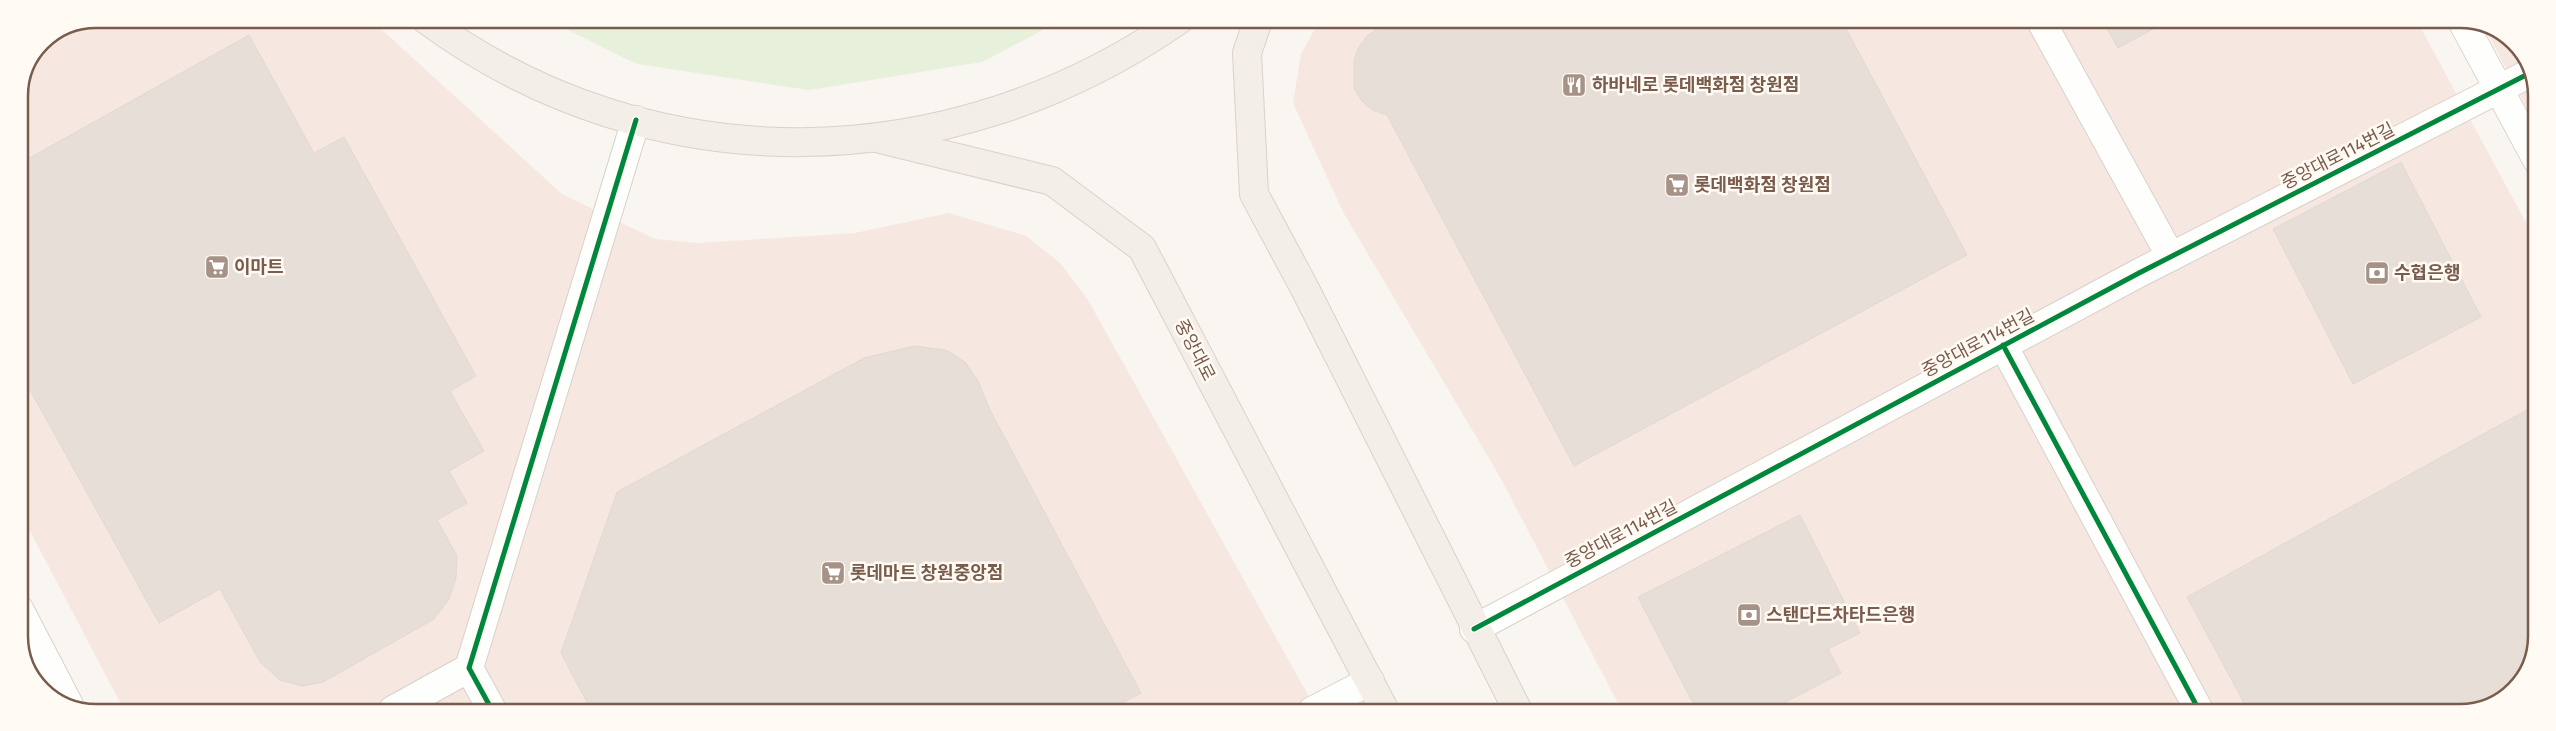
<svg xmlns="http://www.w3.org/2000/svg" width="2556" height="731" viewBox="0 0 2556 731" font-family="'Fira Sans','Noto Sans KR',sans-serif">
	<rect width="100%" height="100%" fill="#f9f5f0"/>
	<path fill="#f6e8e1" d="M95 19H370L562 194 655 239 698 243 855 233 949 213 1026 236 1060 263 1088 300 1317 711 124 710 19 510V95L41 41Z
		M1320 20 2417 21 2536 241 2535 655 2508 696 2461 712 1622 711 1500 477 1343 212 1293 103 1301 54Z
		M2481 21 2518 45 2537 90V127Z"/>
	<path fill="#e7f0db" d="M545 19 1062 20 982 62 809 90 637 64Z"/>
	<path fill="#e6ded7" stroke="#e2d8d2" d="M1431 20 1842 21 1967 255 1574 466 1387 115 1372 110 1362 101 1354 88V60L1359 47 1368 35 1383 25 1399 23 1417 28Z
		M2103 21H2168L2118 48Z
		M249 35 314 153 344 137 476 376 450 391 484 451 449 471 467 503 437 520 457 556 456 578 449 599 434 619 323 682 302 686 280 680 260 662 220 589 159 623 19 370V164Z
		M2401 162 2481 317 2353 384 2273 229Z
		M914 346 946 350 965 362 978 381 990 410 1141 693 1108 711 591 710 561 653 617 492 864 358Z
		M2536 405 2535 655 2508 696 2461 712H2249L2187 597Z
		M1800 515 1860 633 1828 649 1841 673 1767 712H1761L1758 705 1746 711H1697L1638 597Z"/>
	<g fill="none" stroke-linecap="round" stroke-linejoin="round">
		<defs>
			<path id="street" d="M2041 21 2171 257
				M2003 345 2200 712
				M1474 629 2139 273 2530 73
				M393 710 469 668
				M492 710 469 668 636 120
				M1312 711 1370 681"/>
			<path id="secondary" d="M2462 21 2537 160
				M19 609 69 705"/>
			<path id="primary" d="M425 19C653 187 950 179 1179 20
				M1258 20 1247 53 1254 194 1304 287 1518 711
				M876 138 1052 181 1142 248 1385 711"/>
		</defs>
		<use href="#street" stroke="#d7d1cb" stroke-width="30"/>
		<use href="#secondary" stroke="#d9d2cb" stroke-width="30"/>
		<use href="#primary" stroke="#dad1cc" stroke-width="30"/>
		<use href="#street" stroke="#fefefd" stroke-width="28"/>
		<use href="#secondary" stroke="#fefefd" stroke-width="28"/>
		<use href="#primary" stroke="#f3eee8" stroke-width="28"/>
		<defs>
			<path id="cycleway" d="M2003 345 2200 712
				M1474 629 2139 273 2530 73
				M492 710 469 668 636 120"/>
		</defs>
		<use href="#cycleway" stroke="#fffaf3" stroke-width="8"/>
		<use href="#cycleway" stroke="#00873e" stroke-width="5"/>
	</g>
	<defs>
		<symbol id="restaurant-square" viewBox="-11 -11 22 22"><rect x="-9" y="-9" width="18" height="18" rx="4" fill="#a69286" stroke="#fffaf3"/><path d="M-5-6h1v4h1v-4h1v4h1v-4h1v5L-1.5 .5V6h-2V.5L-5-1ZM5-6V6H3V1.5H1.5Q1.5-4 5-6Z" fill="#fff"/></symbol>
		<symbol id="supermarket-square" viewBox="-11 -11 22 22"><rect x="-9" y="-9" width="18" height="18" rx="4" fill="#a69286" stroke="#fffaf3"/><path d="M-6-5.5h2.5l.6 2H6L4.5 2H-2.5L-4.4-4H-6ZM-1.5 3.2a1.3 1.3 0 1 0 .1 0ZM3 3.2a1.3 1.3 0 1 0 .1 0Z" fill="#fff"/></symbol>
		<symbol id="bank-square" viewBox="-11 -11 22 22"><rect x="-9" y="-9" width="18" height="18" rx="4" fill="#a69286" stroke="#fffaf3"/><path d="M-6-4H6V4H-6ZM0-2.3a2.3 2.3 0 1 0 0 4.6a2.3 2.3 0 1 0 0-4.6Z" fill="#fff"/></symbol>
	</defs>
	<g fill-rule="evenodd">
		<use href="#restaurant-square" x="1560" y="71" width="28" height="28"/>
		<use href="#supermarket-square" x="1663" y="171" width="28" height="28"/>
		<use href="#supermarket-square" x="203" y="253" width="28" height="28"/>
		<use href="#bank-square" x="2363" y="259" width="28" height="28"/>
		<use href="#supermarket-square" x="819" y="559" width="28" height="28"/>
		<use href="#bank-square" x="1735" y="601" width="28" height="28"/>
	</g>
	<g text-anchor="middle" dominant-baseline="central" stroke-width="5" stroke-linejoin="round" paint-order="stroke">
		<g font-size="18" font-weight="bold" fill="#7a5c4d" stroke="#fffaf3" text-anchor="start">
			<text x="1592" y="85">하바네로 롯데백화점 창원점</text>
			<text x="1694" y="185">롯데백화점 창원점</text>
			<text x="234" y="267">이마트</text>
			<text x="2394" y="273">수협은행</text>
			<text x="850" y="573">롯데마트 창원중앙점</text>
			<text x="1766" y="615">스탠다드차타드은행</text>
		</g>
		<g font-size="18" fill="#7a5c4d" stroke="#fffaf3">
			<text transform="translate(2338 156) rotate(-27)">중앙대로114번길</text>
			<text transform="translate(1978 343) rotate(-28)">중앙대로114번길</text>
			<text transform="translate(1195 350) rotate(63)">중앙대로</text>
			<text transform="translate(1621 534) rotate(-28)">중앙대로114번길</text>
		</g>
	</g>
	<path d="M0 0H2556V731H0ZM96 28H2460A68 68 0 0 1 2528 96V636A68 68 0 0 1 2460 704H96A68 68 0 0 1 28 636V96A68 68 0 0 1 96 28Z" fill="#fffaf3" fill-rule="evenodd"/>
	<path fill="none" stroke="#7a5c4d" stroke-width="2.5" d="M96 28H2460A68 68 0 0 1 2528 96V636A68 68 0 0 1 2460 704H96A68 68 0 0 1 28 636V96A68 68 0 0 1 96 28Z"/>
</svg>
